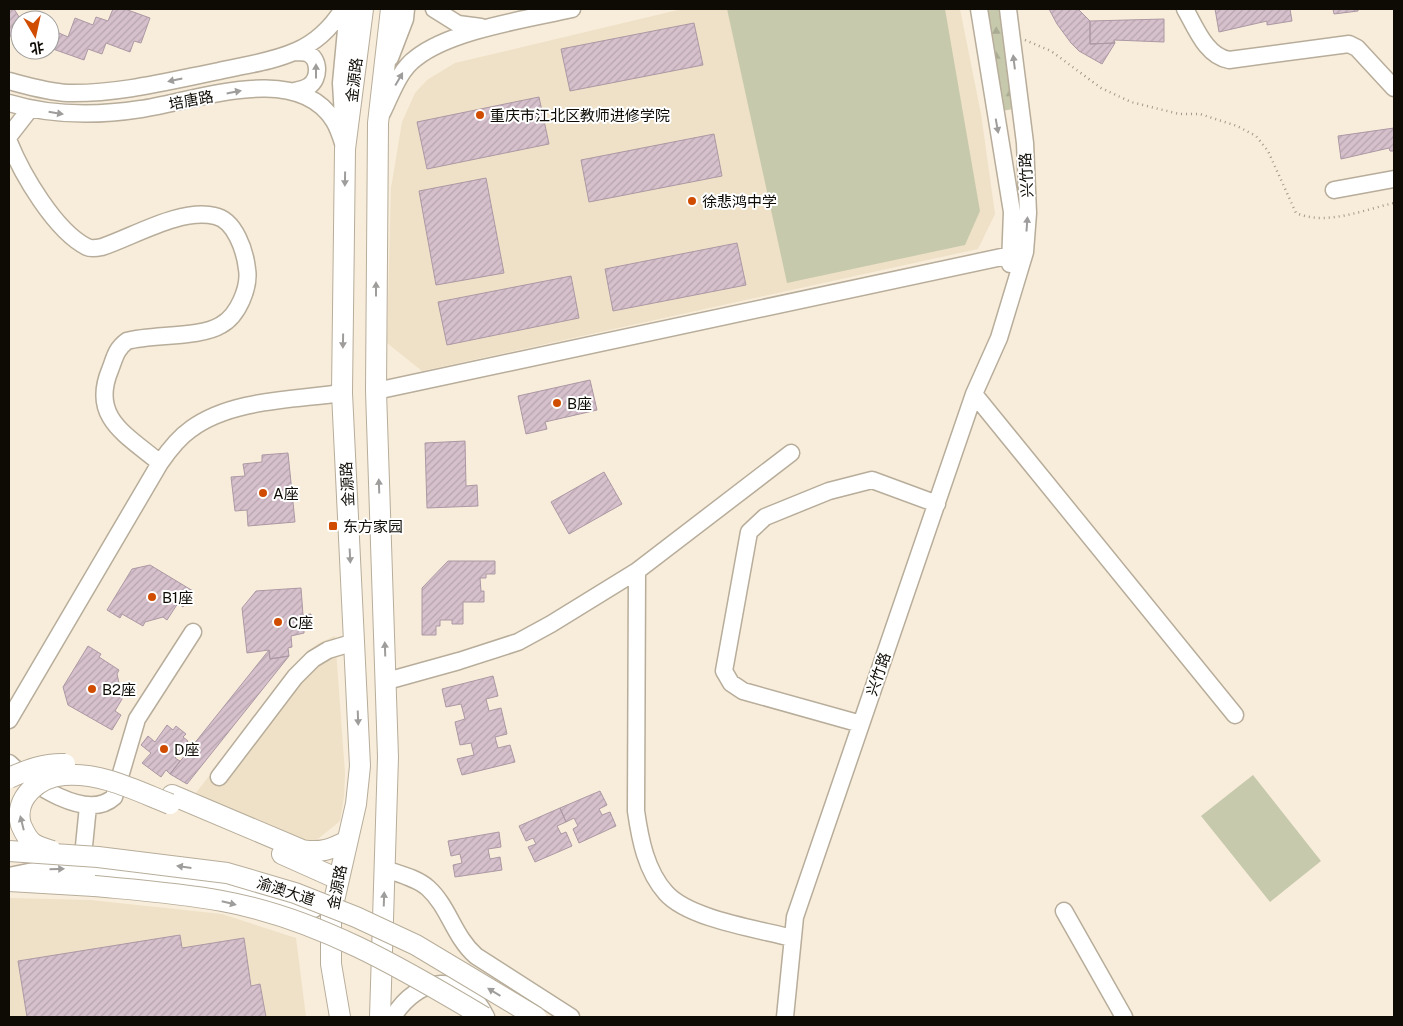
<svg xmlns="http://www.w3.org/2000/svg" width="1403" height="1026" viewBox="0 0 1403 1026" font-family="'Public Sans','Noto Sans SC',sans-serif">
	<defs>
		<pattern id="forest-firs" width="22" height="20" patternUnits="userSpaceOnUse" patternTransform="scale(1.25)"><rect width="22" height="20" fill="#c7c9ad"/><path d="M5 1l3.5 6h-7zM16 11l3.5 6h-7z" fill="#aaab93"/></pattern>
		<pattern id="building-hatch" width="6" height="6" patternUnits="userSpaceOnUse" patternTransform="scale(1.25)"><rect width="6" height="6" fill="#d5c0cc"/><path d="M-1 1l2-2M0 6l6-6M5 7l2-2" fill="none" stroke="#b6a4ae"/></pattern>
	</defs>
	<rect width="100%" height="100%" fill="#f8edda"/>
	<path fill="#efe1c7" d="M682 9H960L981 114 995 214 978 249 422 371 387 343 391 188 402 122 415 93 427 80 455 63Z
		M335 636 345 773 344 797 340 821 313 843 195 794 306 653 319 643Z
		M9 898 90 900 222 914 296 938 306 1017H9Z"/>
	<path fill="#c7c9ad" d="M727 9H945L980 211 965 245 787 283Z
		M1253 775 1321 861 1270 902 1201 816Z"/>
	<path fill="url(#forest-firs)" d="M988 9H1003L1013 109 1002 111Z"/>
	<path fill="url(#building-hatch)" stroke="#ac98a4" d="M9 9H14L21 20 20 30 9 37Z
		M113 9H125L150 18 141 43 134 41 130 52 106 43 102 54 88 49 84 60 53 49 59 33 68 37 75 18 93 25 96 17 108 21Z
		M1049 9H1078L1090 21V44L1115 43 1102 64 1079 51 1071 43 1057 24Z
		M1215 9H1290L1292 21 1267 25V21L1219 32Z
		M1333 9H1358V11L1334 14Z
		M1164 19V42L1114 40 1115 43 1090 44V21Z
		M694 23 703 65 570 91 561 49Z
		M539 97 549 144 427 169 417 122Z
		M1394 128V151H1390L1389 148 1341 159 1338 136Z
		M714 134 722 176 589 202 581 160Z
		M486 178 504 273 436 285 419 191Z
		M737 243 746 285 613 311 605 269Z
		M571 276 579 318 447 345 438 302Z
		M590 380 597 410 545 422 547 429 526 434 518 396Z
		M465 441 466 486 477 485 478 506 427 508 425 443Z
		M288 453 295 522 248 526 247 510 235 511 231 477 245 476 243 464 262 462V455Z
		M604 472 622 504 569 534 551 502Z
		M448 561H495V574H486V578H480L481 591H484V602H463V624H452V620H440V626H436V635H422V588Z
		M150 565 193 591 183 607 178 603 167 620 163 617 145 622 143 626 122 614 120 618 107 610 132 569Z
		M301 588 303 615 311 614 312 628 304 629V633L291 636 292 647 288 648 289 656 270 659 269 650 247 653 242 608 256 591Z
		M88 646 101 654 99 657 119 670 117 674 121 692 125 694 115 711 121 715 112 730 68 705 63 687Z
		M269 650 270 659 289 656 187 784 170 774Z
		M493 676 498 696 486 699 489 711 501 708 507 734 495 737 498 748 510 745 515 762 462 775 457 759 474 755 471 743 460 745 455 722 465 719 461 704 446 707 442 689Z
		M167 725 173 730 176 726 186 734 183 737 188 741 175 758 180 761 170 774 166 770 161 777 142 763 151 753 141 745 148 736 155 742Z
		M600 791 607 805 599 809 602 815 610 812 616 826 579 843 573 829 578 826 574 818 566 822 560 808Z
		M560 808 566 822 557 826 561 834 566 832 572 846 535 862 528 847 536 844 533 838 526 841 519 826Z
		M499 832 501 847 488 849 490 859 500 857 502 870 455 877 453 865 462 863 460 854 451 856 448 841Z
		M180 935 182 948 244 938 251 986 260 984 266 1017H27L18 961Z"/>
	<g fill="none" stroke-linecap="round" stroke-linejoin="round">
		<defs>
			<path id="minor" d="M434 9 458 24 481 27
				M979 9 1012 212 1010 264
				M1185 9C1196 28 1206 56 1229 60L1349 44 1357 48 1394 88
				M390 58 405 19 406 9
				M9 81C28 86 48 92 68 93 119 94 169 81 219 71 244 65 272 62 296 51 317 42 331 28 343 9
				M294 91C299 90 305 89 309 86 320 79 320 58 307 53 303 52 298 52 295 52
				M9 103C52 116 96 116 141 109 195 101 297 61 334 121 339 129 342 140 345 149
				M382 113C391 95 399 70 416 58 451 30 528 19 572 9
				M343 117 341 83 348 9
				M9 136 30 109
				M9 142C22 174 55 231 87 247 91 249 97 248 102 247 135 236 180 208 215 216 235 220 245 251 247 269 250 287 238 316 221 325 200 338 153 334 127 341 116 349 115 357 110 370 90 418 127 435 160 463
				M1334 190 1394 179
				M376 391 1025 252
				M974 394 1235 715
				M637 571 636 811C640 839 646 871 666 893 689 919 758 929 792 938
				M387 681 459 661 518 642 551 624 637 571 791 453
				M9 720 160 463C169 450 178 438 191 429 232 399 294 400 342 393
				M861 724 743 691 731 683 724 671 749 532 765 517 829 491 872 480 937 504
				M9 763C30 783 87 822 114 797L137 719 193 632
				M219 777 295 677 313 659 328 650 355 642
				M82 866 88 806
				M385 869C399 874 417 878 428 888 449 907 454 937 476 956L571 1017
				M9 876 43 869H81L246 890 314 909
				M1064 911 1124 1017
				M393 1017C418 976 464 970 486 1017
				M785 1017 795 917 974 394 999 338 1025 252 1028 213 1025 143 1008 9"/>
			<path id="major" d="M172 795 302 850C320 853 330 850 347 841
				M282 854 338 879
				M9 881 94 886
				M340 1017 331 964V914L356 804 360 766 342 393 345 149 363 9
				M380 1017 388 757 376 391 378 123 391 9"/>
		</defs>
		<use href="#minor" stroke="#b7ad9a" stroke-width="19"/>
		<use href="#major" stroke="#b7ad9a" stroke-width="22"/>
		<path stroke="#a1998b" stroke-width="2.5" stroke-dasharray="1 4" stroke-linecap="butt" d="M1025 40 1051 51 1101 88 1131 102 1179 114H1200L1237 126 1256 136 1268 151 1296 213C1326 226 1363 210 1394 203"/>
		<use href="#minor" stroke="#fff" stroke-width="16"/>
		<use href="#major" stroke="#fff" stroke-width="20"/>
		<defs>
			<path id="major-bridge" d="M9 778C27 770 45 763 65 764
				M9 851 98 857 227 873 295 893 356 917 416 945 536 1017
				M52 851C46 849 39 847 34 844 28 840 24 832 21 825 13 798 39 777 64 775 101 772 137 791 170 804
				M94 886C137 890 180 893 222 901 317 918 402 968 484 1017"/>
		</defs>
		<use href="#major-bridge" stroke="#b7ad9a" stroke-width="22" stroke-linecap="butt"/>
		<use href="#major-bridge" stroke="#fff" stroke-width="20"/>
	</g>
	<defs><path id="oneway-solid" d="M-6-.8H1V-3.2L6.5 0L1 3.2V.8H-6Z" transform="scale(1.25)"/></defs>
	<g fill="#9f9d9b">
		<use href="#oneway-solid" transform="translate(1014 62) rotate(-97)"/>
		<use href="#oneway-solid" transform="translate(316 71) rotate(-90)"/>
		<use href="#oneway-solid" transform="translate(399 79) rotate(-60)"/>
		<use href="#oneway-solid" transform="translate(175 80) rotate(168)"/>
		<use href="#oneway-solid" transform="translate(234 92) rotate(-11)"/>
		<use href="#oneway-solid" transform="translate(56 113) rotate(9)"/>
		<use href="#oneway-solid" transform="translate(997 126) rotate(80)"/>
		<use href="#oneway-solid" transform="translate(345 179) rotate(91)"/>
		<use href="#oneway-solid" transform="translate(1027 224) rotate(-86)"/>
		<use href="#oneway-solid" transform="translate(376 289) rotate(-90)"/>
		<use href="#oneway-solid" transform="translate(343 341) rotate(91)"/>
		<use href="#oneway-solid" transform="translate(379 486) rotate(-92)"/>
		<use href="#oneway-solid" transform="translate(350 556) rotate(87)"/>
		<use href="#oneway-solid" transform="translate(385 649) rotate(-92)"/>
		<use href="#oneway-solid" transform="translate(358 718) rotate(88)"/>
		<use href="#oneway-solid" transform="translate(22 823) rotate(-104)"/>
		<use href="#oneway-solid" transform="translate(184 867) rotate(-172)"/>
		<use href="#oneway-solid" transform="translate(57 869) rotate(-1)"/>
		<use href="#oneway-solid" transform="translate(384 899) rotate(-88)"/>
		<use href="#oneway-solid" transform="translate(229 903) rotate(14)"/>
		<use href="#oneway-solid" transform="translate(494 992) rotate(-149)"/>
	</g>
	<g fill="#d04c01" stroke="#fff" stroke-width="2">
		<circle cx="480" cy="115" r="5"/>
		<circle cx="692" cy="201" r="5"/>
		<circle cx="557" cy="403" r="5"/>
		<circle cx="263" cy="493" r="5"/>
		<rect x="328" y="521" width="10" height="10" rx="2.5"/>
		<circle cx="152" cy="597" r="5"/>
		<circle cx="278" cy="622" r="5"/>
		<circle cx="92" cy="689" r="5"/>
		<circle cx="164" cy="749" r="5"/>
	</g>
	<g text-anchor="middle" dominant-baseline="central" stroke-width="4" stroke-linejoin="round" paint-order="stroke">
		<g font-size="15" fill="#0e0b05" stroke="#fff">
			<text transform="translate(354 80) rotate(-83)">金源路</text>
			<text transform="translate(191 100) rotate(-11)">培唐路</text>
			<text transform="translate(1026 175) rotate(-93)">兴竹路</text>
			<text transform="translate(347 484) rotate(-93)">金源路</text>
			<text transform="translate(878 674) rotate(-71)">兴竹路</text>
			<text transform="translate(337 887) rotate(-79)">金源路</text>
			<text transform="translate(286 891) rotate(18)">渝澳大道</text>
		</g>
		<g font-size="15" fill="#0e0b05" stroke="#fff" text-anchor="start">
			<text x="490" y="115">重庆市江北区教师进修学院</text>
			<text x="702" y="201">徐悲鸿中学</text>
			<text x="567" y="403">B座</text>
			<text x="273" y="493">A座</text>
			<text x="343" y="526">东方家园</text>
			<text x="162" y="597">B1座</text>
			<text x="288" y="622">C座</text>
			<text x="102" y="689">B2座</text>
			<text x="174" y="749">D座</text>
		</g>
	</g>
	<rect width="1403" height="1026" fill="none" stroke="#0e0b05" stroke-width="20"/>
	<g transform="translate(35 35) rotate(171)"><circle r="24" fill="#ffffff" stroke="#9f9d9b"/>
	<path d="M0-4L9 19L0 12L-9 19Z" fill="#d04c01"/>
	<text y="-8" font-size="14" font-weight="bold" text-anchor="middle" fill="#0e0b05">北</text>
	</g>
</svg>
